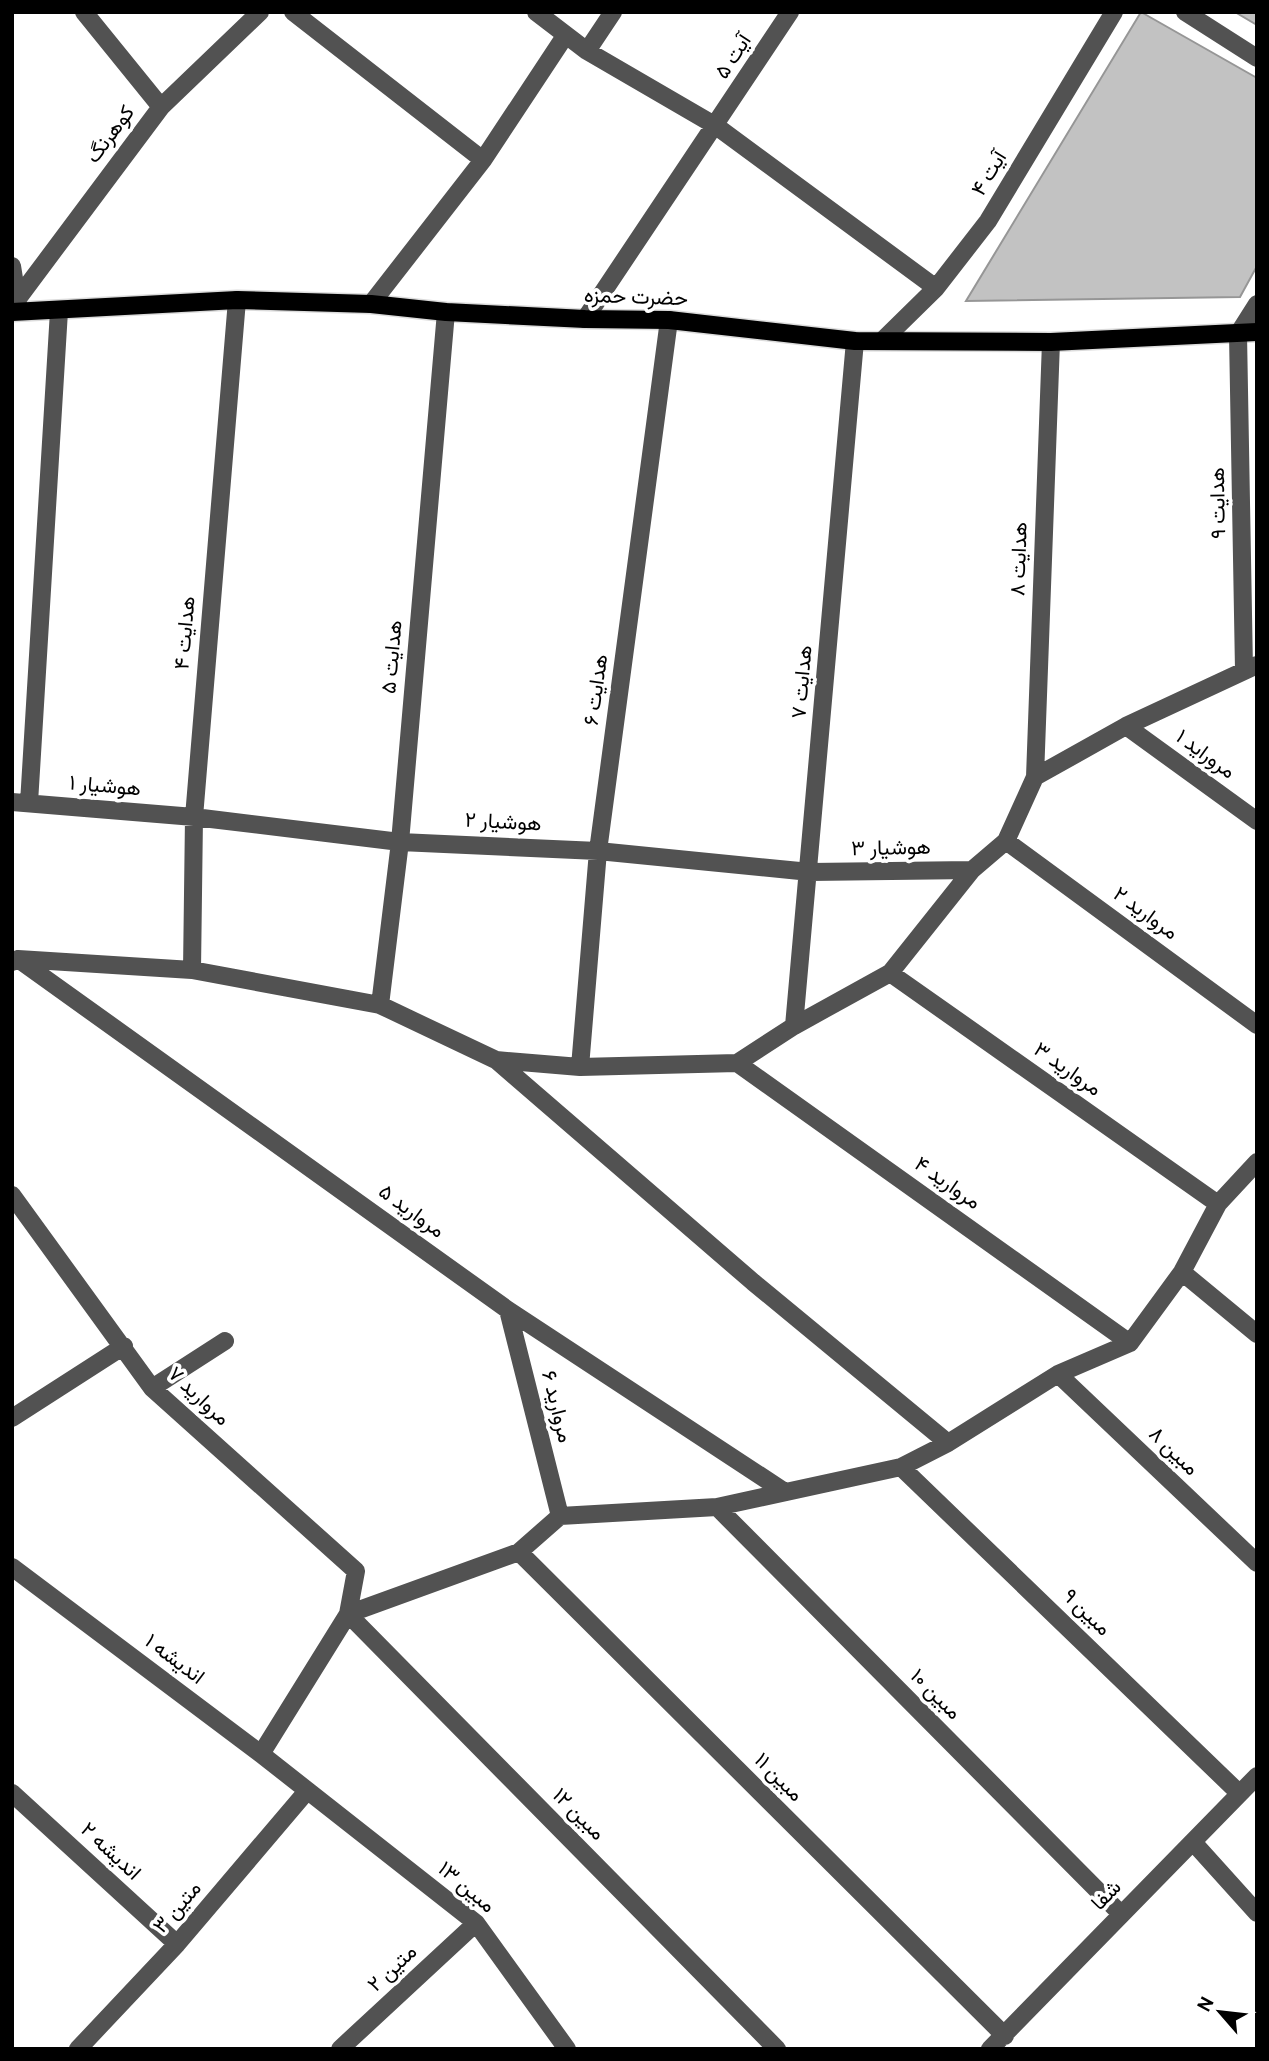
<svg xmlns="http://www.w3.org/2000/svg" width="1269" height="2061" viewBox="0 0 1269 2061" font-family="Overpass,Vazirmatn,sans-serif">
	<rect width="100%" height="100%" fill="#fff"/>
	<path fill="#c2c2c2" stroke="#969696" stroke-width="2" d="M1141 12 1257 78V266L1240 297 966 301Z
		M1235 12H1257V25Z"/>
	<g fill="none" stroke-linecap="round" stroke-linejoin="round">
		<defs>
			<path id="major" d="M12 312 237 300 371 304 446 312 585 319 669 320 855 341 1051 342 1257 332"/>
		</defs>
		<use href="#major" stroke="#dbdbdb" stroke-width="21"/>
		<path stroke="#525252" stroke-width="18" d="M84 12 161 107
			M293 12 483 160
			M536 12 587 51 716 126 936 288
			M1185 12 1257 58
			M587 51 613 12
			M12 266 18 304
			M16 301 161 107 260 12
			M371 304 483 160 565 36
			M585 319 790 12
			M882 341 936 288 988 221 1114 12
			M1244 670 1238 334 1257 304
			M1126 726 1257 821
			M1035 777 1051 342
			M12 802 194 817 400 842 598 851 810 872 972 870
			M29 803 59 311
			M1006 841 1257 1025
			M18 959 508 1310 785 1492
			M12 962 18 959 192 970 380 1005 496 1060 580 1067 737 1063 794 1026 890 973 972 870 1006 841 1035 777 1126 726 1257 665
			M192 970 194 817 237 300
			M890 973 1218 1204
			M380 1005 400 842 446 312
			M794 1026 855 341
			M496 1060 753 1282 948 1443
			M737 1063 1130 1343
			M580 1067 598 851 669 320
			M12 1195 152 1388 356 1571 348 1614 777 2049
			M1182 1272 1257 1334
			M508 1310 560 1516
			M1058 1374 1257 1563
			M152 1388 225 1341
			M12 1418 124 1346
			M901 1467 1239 1793
			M717 1507 1121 1914
			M519 1552 1005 2036
			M12 1567 261 1754 476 1923 567 2049
			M261 1754 348 1614 519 1552 560 1516 717 1507 901 1467 948 1443 1058 1374 1130 1343 1182 1272 1218 1204 1257 1162
			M12 1793 177 1944
			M1193 1842 1257 1913
			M78 2049 177 1944 307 1791
			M340 2049 476 1923
			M990 2049 1257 1776"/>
		<use href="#major" stroke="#000" stroke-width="18"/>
	</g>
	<g text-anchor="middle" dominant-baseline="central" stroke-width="7" stroke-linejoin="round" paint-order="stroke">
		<g font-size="21" fill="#000" stroke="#fff">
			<text transform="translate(734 57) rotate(-57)">آیت ۵</text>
			<text transform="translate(111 135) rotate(-53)">کوهرنگ</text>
			<text transform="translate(990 174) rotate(-59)">آیت ۴</text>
			<text transform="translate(636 298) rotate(2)">حضرت حمزه</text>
			<text transform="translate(1219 503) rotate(-91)">هدایت ۹</text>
			<text transform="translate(1020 559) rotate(-88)">هدایت ۸</text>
			<text transform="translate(186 633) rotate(-85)">هدایت ۴</text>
			<text transform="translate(393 657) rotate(-85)">هدایت ۵</text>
			<text transform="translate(803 682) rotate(-85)">هدایت ۷</text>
			<text transform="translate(597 690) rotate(-82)">هدایت ۶</text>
			<text transform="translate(1205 755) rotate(36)">مروراید ۱</text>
			<text transform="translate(105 787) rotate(5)">هوشیار ۱</text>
			<text transform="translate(503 823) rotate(3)">هوشیار ۲</text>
			<text transform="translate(891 849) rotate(-1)">هوشیار ۳</text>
			<text transform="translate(1145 914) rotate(36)">مروارید ۲</text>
			<text transform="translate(1067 1070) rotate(35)">مروارید ۳</text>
			<text transform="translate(947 1184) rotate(35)">مروارید ۴</text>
			<text transform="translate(411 1212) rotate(36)">مروارید ۵</text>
			<text transform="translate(198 1397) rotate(43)">مروارید ۷</text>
			<text transform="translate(556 1407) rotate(76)">مروارید ۶</text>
			<text transform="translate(1173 1452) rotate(44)">مبین ۸</text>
			<text transform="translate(1086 1613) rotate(44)">مبین ۹</text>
			<text transform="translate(174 1660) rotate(37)">اندیشه ۱</text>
			<text transform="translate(935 1695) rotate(45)">مبین ۱۰</text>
			<text transform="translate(778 1778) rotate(45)">مبین ۱۱</text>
			<text transform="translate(578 1815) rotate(45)">مبین ۱۲</text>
			<text transform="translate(110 1852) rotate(43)">اندیشه ۲</text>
			<text transform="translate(466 1888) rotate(40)">مبین ۱۳</text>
			<text transform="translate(1107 1896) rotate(-46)">شفا</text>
			<text transform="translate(178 1908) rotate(-49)">متین ۳</text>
			<text transform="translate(393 1969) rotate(-43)">متین ۲</text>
		</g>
	</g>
	<rect width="1269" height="2061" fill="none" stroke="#000000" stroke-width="28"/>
	<g transform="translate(1220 2012) rotate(298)" stroke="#ffffff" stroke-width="5" paint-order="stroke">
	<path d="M0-5L12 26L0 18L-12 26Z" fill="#000000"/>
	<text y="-10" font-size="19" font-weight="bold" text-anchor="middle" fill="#000000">N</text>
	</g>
</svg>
